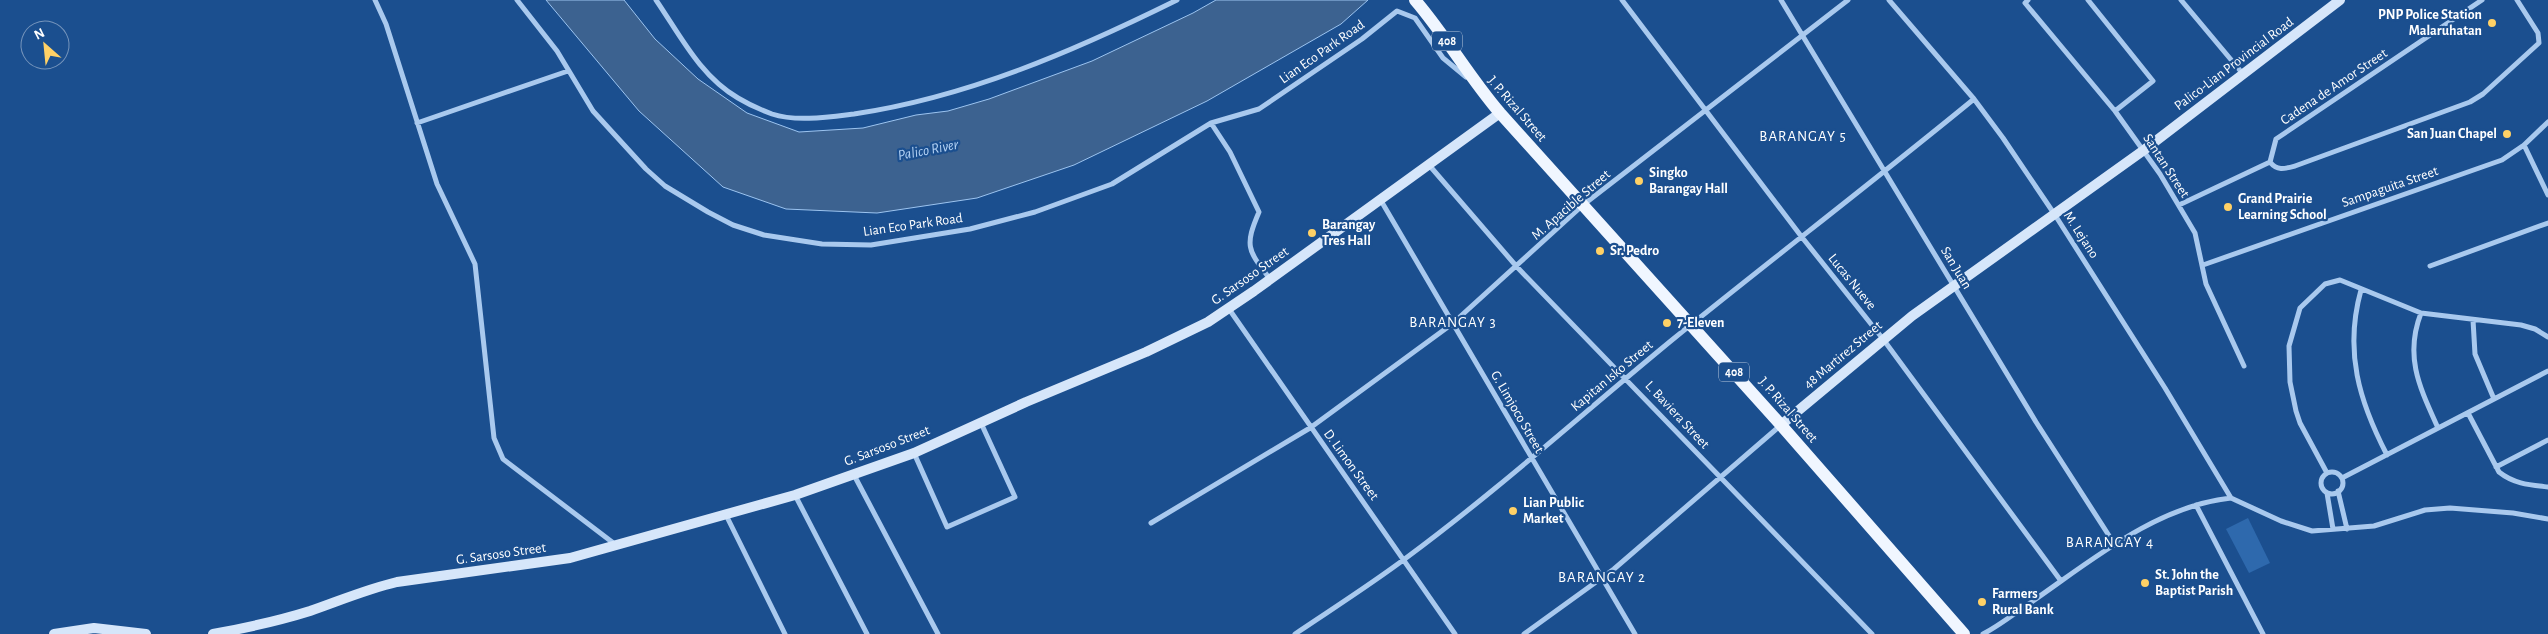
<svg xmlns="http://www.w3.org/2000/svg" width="2548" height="634" viewBox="0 0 2548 634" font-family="'Alegreya Sans',sans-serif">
	<rect width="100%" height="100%" fill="#1b4f8f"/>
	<path fill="#2e69ad" d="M2248 518 2270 563 2249 573 2226 529Z"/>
	<path fill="#3c6290" stroke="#9cc4f0" d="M546 0H624L655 39 698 79 747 113 799 132 863 128 916 115 948 111 989 99 1092 61 1193 13 1216 0H1368L1341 24 1207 101 1074 165 977 198 877 213 786 209 723 187 639 111Z"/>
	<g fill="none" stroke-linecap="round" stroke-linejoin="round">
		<path stroke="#a9c9ee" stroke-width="5" d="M375 0 386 24 437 184 475 264 494 438 503 459 616 545
			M517 0 557 51 593 111 646 169 665 186 708 212 733 225 764 235 822 244 871 245 970 229 1035 212 1112 184 1211 123 1230 152 1259 212C1244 247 1248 250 1270 279
			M656 0C680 35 700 76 738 98 748 104 761 110 772 114 796 122 829 117 854 114 968 97 1074 51 1177 0
			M1622 0 1801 236 1883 339 2061 581
			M1781 0 2036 422 2115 545
			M1889 0 1974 99 2003 138 2055 215 2165 388 2231 498
			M2028 0 2025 3 2115 111 2160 174 2195 233 2206 284 2244 366
			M2088 0 2153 81 2115 111
			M2181 0 2243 74
			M417 123 568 71
			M1211 123 1259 109 1362 39 1397 11 1415 18 1443 58 1466 77
			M2524 145 2548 195
			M2270 162C2277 171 2284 169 2295 166L2470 102 2483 94 2539 43 2538 33 2517 0
			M1429 165 1517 267 1872 634
			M1380 199 1635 634
			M2179 205 2270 162 2276 139 2482 0
			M2203 265 2502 160 2524 145 2548 122
			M2430 266 2548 223
			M2361 290C2344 351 2359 401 2387 455
			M1229 309 1455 634
			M2421 313C2404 357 2420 388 2438 428
			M2473 320 2475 354 2494 399
			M2468 413 2499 472C2514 484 2530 485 2548 487
			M914 453 947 527 1015 497 981 423
			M2496 467 2548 440
			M2321 483a11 11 0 1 1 22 0a11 11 0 1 1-22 0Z
			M2327 473 2300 423 2296 411 2290 382 2289 346 2300 308 2325 284 2340 280 2421 313 2521 325 2535 329 2548 337
			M854 475 938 634
			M2342 478 2548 371
			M2338 491 2347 529
			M2327 493 2333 529
			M795 495 867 634
			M2231 498 2281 521 2312 531 2374 526 2425 510 2450 508 2513 513 2548 519
			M2196 505 2263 634
			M726 515 785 634
			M1151 523 1310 428 1452 324 1583 205 1848 0
			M1295 634C1332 609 1370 585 1406 558 1498 490 1583 413 1672 340 1772 259 1874 181 1974 99
			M1524 634 1614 569 1781 425
			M1983 634C1999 626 2015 613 2030 603 2091 561 2156 506 2231 498"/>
		<path stroke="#d6e6fa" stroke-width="10" d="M1781 425 1912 316 2144 150 2340 0
			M54 634 94 628 146 634
			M213 634C246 628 278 621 310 611 339 601 367 589 397 582L570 558 795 495 914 453 1026 402 1146 352 1208 322 1254 291 1500 113"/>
		<path stroke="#f0f6ff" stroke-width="12" d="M1415 0C1446 36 1469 77 1500 113L1781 425 1964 634"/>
	</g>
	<g fill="#ffd166" stroke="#1b4f8f" stroke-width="2">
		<circle cx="2492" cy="23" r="5"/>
		<circle cx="2507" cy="134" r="5"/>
		<circle cx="1639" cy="181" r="5"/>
		<circle cx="2228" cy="207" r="5"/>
		<circle cx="1312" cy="233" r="5"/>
		<circle cx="1600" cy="251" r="5"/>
		<circle cx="1667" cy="323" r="5"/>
		<circle cx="1513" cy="511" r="5"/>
		<circle cx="2145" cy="583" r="5"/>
		<circle cx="1982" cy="602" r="5"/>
	</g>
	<g text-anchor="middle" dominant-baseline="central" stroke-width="4.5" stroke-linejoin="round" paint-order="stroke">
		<g fill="#1b4f8f" stroke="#bbcadd" stroke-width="1">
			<rect x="1432" y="31.5" width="30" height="19" rx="4"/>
			<rect x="1719" y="362.5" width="30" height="19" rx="4"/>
		</g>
		<g font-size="12" font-weight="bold" fill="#fff">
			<text x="1447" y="41">408</text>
			<text x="1734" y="372">408</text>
		</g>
		<g font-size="14" font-weight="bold" fill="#fff" stroke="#1b4f8f" text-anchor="start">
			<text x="2482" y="15" text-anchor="end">PNP Police Station<tspan x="2482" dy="16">Malaruhatan</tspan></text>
			<text x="2497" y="134" text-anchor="end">San Juan Chapel</text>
			<text x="1649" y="173">Singko<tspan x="1649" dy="16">Barangay Hall</tspan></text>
			<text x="2238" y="199">Grand Prairie<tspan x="2238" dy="16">Learning School</tspan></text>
			<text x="1322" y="225">Barangay<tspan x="1322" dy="16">Tres Hall</tspan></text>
			<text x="1610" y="251">Sr. Pedro</text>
			<text x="1677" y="323">7-Eleven</text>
			<text x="1523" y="503">Lian Public<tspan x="1523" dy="16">Market</tspan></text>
			<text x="2155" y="575">St. John the<tspan x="2155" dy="16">Baptist Parish</tspan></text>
			<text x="1992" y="594">Farmers<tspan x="1992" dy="16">Rural Bank</tspan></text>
		</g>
		<g font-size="14" fill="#fff" stroke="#1b4f8f">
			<text transform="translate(1322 52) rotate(-35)">Lian Eco Park Road</text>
			<text transform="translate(2234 64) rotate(-37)">Palico-Lian Provincial Road</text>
			<text transform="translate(2334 87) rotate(-34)">Cadena de Amor Street</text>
			<text transform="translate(1517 109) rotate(49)">J. P. Rizal Street</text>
			<text transform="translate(2166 166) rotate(57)">Santan Street</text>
			<text transform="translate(2390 187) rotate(-19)">Sampaguita Street</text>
			<text transform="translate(1571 205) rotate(-41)">M. Apacible Street</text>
			<text transform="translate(913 225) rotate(-8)">Lian Eco Park Road</text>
			<text transform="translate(2081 235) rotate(57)">M. Lejano</text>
			<text transform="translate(1956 268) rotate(59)">San Juan</text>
			<text transform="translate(1250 276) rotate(-35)">G. Sarsoso Street</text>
			<text transform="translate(1852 282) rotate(51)">Lucas Nueve</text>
			<text transform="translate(1843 355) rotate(-40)">48 Martirez Street</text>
			<text transform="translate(1612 376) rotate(-40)">Kapitan Isko Street</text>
			<text transform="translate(1788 410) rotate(49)">J. P. Rizal Street</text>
			<text transform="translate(1517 412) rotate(60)">G. Limjoco Street</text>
			<text transform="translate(1677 415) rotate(47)">L. Baviera Street</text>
			<text transform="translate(887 446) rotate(-21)">G. Sarsoso Street</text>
			<text transform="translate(1351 465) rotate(54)">D. Limon Street</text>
			<text transform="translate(501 554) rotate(-8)">G. Sarsoso Street</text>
		</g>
		<g font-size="15" letter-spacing="1" fill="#fff" stroke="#1b4f8f">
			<text x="1803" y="136">BARANGAY 5</text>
			<text x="1453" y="322">BARANGAY 3</text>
			<text x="2110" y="542">BARANGAY 4</text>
			<text x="1602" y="577">BARANGAY 2</text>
		</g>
		<g font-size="15" font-style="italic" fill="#b5d3f5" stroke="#1b4f8f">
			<text transform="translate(928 150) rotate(-11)">Palico River</text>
		</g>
	</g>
	<g transform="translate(45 45) rotate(333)"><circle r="24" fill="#1b4f8f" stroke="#7695bc"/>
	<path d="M0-4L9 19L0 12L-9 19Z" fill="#ffd166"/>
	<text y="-8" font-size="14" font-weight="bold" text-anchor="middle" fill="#ffffff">N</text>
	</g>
</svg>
